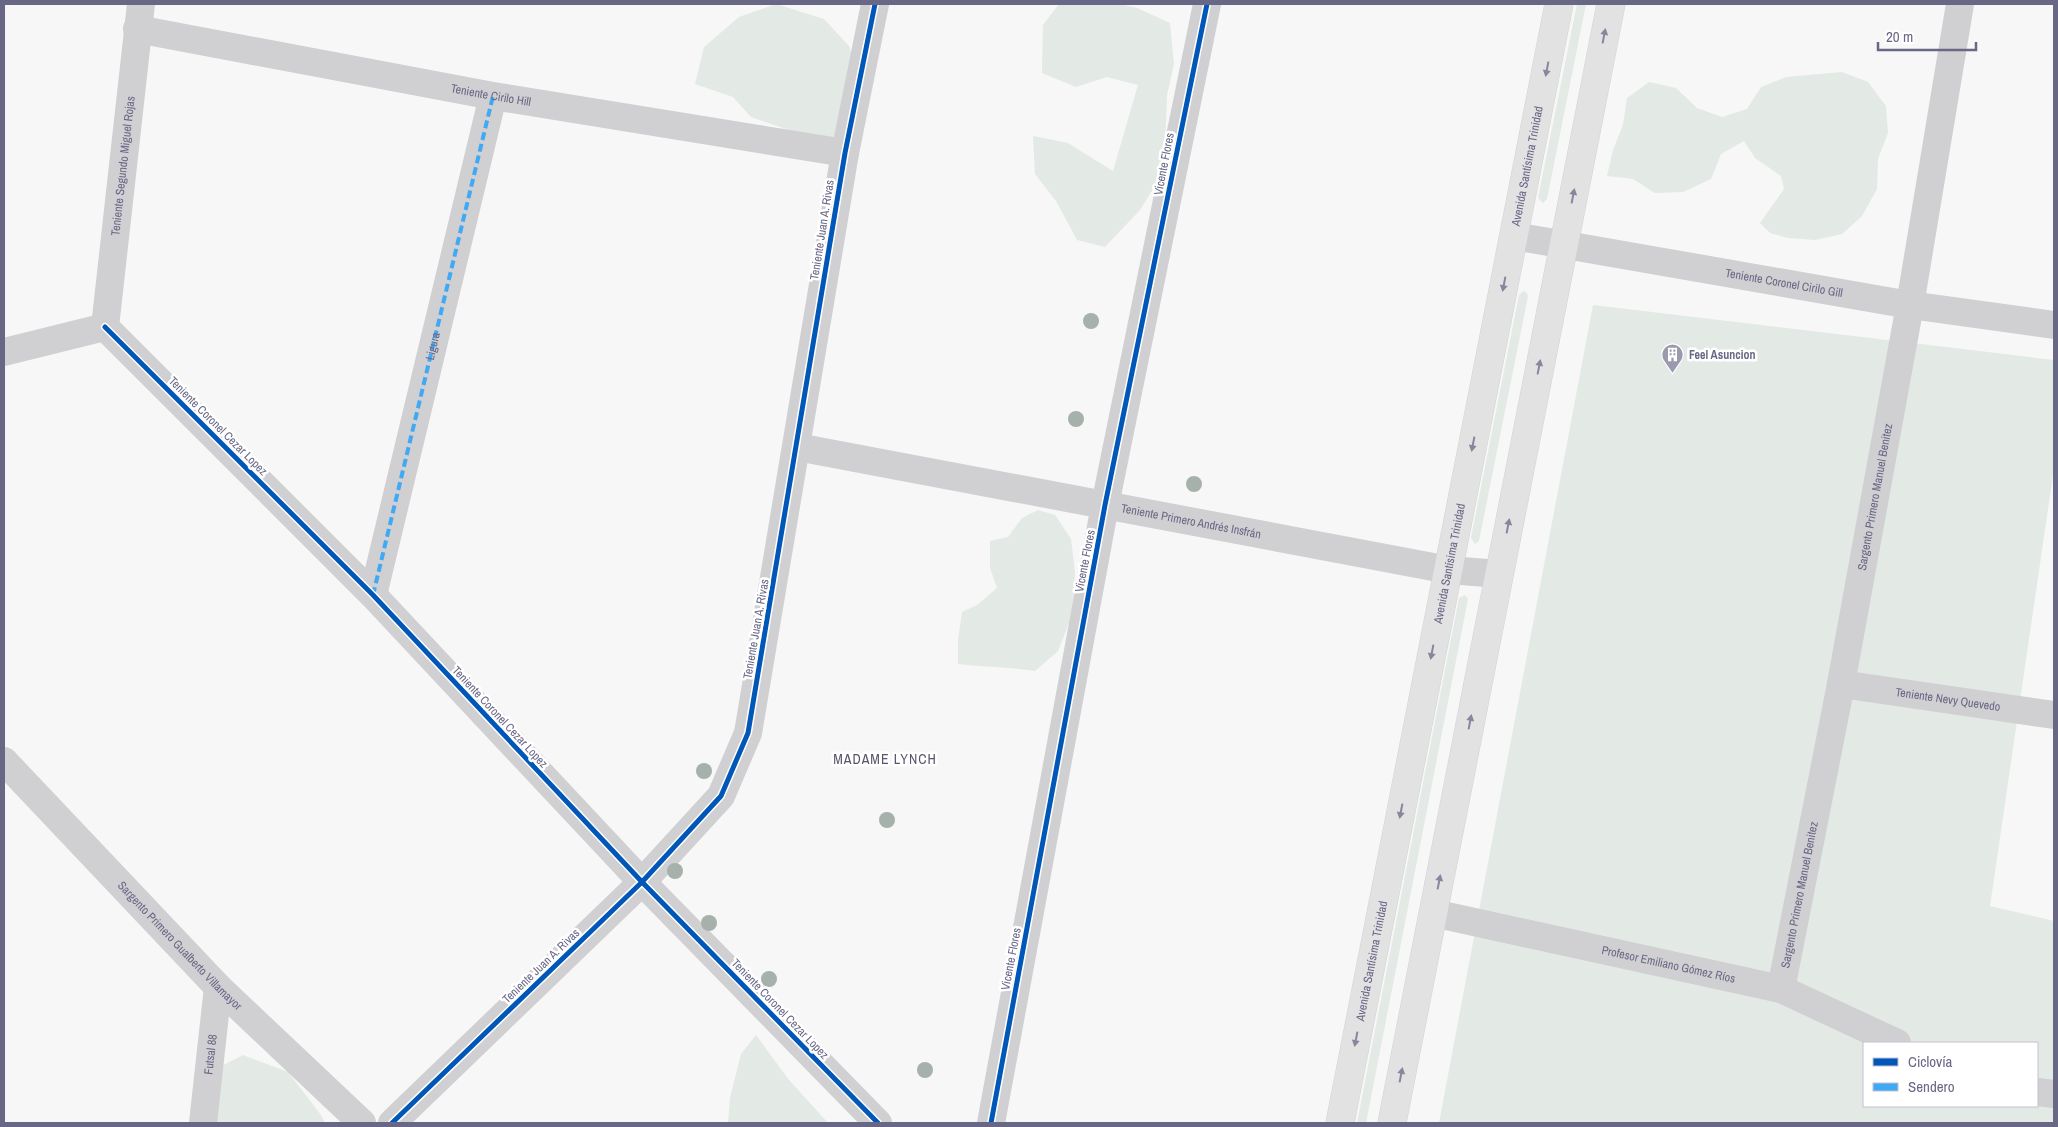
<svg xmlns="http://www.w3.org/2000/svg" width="2058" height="1127" viewBox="0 0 2058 1127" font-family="'Archivo Narrow',sans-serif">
	<rect width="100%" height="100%" fill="#f6f7f6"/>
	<path fill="#e3e9e5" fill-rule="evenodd" d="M776 4 824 19 849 46 866 98 841 139 800 134 751 117 733 97 695 84 704 47 739 17Z
		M1059 4H1120L1137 8 1170 23 1174 64 1167 95 1164 171 1140 210 1105 247 1077 240 1056 201 1035 174 1033 136 1068 143 1113 171 1138 85 1107 77 1076 87 1042 73 1043 25Z
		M1577 4H1586L1547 199 1543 203 1538 198Z
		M1842 72 1868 82 1886 106 1888 133 1878 159 1877 189 1862 216 1842 234 1815 240 1788 238 1770 233 1760 223 1784 189 1781 176 1755 158 1744 141 1721 154 1711 179 1683 192 1655 193 1633 179 1607 176 1613 150 1623 125 1627 98 1649 82 1676 88 1697 108 1722 117 1747 109 1761 87 1786 77Z
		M1523 291 1526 292 1528 296 1479 541 1475 544 1471 538 1519 295Z
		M1593 305 2054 360V468L1990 906 2054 921V1123H1439ZM1864 1043H2037V1106H1864Z
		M1038 510 1055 515 1071 539 1075 572 1073 613 1058 651 1035 671C1009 667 984 667 958 664V640L962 612 977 605 997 588 990 568V541L1008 537 1022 518Z
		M1465 595 1468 599 1366 1123H1357L1459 598Z
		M756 1035 789 1080 828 1123H728L730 1098 741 1054Z
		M243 1055 288 1072 321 1115 325 1123H194L218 1068Z"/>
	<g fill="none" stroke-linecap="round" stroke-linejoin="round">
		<defs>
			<g id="major">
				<path id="s10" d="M1340 1123 1559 4"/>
				<path d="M1392 1123 1611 4"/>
			</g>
		</defs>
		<use href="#major" stroke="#d2d3d4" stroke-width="29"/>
		<g stroke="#d0cfd1" stroke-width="28">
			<path id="s1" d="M137 29 493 96 845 153"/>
			<path id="s2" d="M1514 236 1910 305 2054 325"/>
			<path d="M105 327 373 595 642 882 878 1123"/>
			<path id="s3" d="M105 327 141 4"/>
			<path d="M4 352 105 327"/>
			<path id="s4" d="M797 447 1449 570 1499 574"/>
			<path d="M373 595 493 96"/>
			<path id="s5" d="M1841 684 2054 715"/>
			<path id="s6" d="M4 761 218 987 362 1123"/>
			<path id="s7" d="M1433 913 1781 989 1897 1043"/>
			<path id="s8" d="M1781 989 1841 684 1910 305 1960 4"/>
			<path d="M2037 1092 2054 1094"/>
			<path id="s9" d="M203 1123 218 987"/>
			<path d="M392 1123 642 882 721 796 748 733 845 153 875 4"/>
			<path d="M991 1123 1105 505 1207 4"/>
		</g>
		<use href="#major" stroke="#e2e2e3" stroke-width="28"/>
		<path stroke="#3fa9f5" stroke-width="4" stroke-dasharray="8 4" stroke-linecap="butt" id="s11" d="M373 595 493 96"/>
		<defs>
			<path id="cycleway" d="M105 327 373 595 642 882 878 1123
				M392 1123 642 882 721 796 748 733 845 153 875 4
				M991 1123 1105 505 1207 4"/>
		</defs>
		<use href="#cycleway" stroke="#fff" stroke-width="8"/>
		<use href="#cycleway" stroke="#0057b8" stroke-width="5"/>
	</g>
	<g fill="#a5b1aa">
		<circle cx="1091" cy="321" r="8"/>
		<circle cx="1076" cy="419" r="8"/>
		<circle cx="1194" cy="484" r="8"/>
		<circle cx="704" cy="771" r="8"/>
		<circle cx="887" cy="820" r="8"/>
		<circle cx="675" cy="871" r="8"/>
		<circle cx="709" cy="923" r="8"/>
		<circle cx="769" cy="979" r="8"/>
		<circle cx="925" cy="1070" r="8"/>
	</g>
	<defs><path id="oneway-solid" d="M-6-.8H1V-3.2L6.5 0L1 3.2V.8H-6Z" transform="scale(1.25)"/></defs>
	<g fill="#87869d">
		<use href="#oneway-solid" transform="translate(1604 36) rotate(-79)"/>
		<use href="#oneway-solid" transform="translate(1547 69) rotate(101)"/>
		<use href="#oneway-solid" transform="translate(1573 196) rotate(-79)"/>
		<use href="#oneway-solid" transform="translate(1504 284) rotate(101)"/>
		<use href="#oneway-solid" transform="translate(1539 367) rotate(-79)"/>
		<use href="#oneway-solid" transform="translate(1473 444) rotate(101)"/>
		<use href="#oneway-solid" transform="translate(1508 526) rotate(-79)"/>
		<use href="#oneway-solid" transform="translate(1432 652) rotate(101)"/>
		<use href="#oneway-solid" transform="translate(1470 722) rotate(-79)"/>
		<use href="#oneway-solid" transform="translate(1401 811) rotate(101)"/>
		<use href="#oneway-solid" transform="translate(1439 882) rotate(-79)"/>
		<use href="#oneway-solid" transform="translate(1356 1039) rotate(101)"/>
		<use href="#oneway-solid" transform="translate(1401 1075) rotate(-79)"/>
	</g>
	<defs>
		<symbol id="building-pin" viewBox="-11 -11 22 30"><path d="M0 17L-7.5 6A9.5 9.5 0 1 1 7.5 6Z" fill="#9a99ad" stroke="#fff"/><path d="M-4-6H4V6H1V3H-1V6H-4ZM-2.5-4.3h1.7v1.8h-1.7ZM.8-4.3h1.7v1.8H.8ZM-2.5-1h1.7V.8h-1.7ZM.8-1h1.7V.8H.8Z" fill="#fff"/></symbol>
	</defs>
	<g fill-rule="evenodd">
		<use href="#building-pin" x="1660" y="342" width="25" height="34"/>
	</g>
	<g text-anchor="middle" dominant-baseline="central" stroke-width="5" stroke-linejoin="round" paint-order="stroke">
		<g font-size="12" fill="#696786" stroke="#fff">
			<text stroke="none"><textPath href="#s1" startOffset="360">Teniente Cirilo Hill</textPath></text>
			<text transform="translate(1164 164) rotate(-79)">Vicente Flores</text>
			<text stroke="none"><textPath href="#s3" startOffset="162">Teniente Segundo Miguel Rojas</textPath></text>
			<text stroke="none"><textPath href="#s10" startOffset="975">Avenida Santísima Trinidad</textPath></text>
			<text transform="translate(822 230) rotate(-81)">Teniente Juan A. Rivas</text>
			<text stroke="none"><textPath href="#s2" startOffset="274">Teniente Coronel Cirilo Gill</textPath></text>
			<text stroke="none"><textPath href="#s11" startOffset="256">Ligura</textPath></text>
			<text transform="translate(218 426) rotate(45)">Teniente Coronel Cezar Lopez</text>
			<text stroke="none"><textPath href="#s8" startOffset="501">Sargento Primero Manuel Benitez</textPath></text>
			<text stroke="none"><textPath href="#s4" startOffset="401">Teniente Primero Andrés Insfrán</textPath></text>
			<text transform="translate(1085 561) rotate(-79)">Vicente Flores</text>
			<text stroke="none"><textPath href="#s10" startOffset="570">Avenida Santísima Trinidad</textPath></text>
			<text transform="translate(756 629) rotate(-80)">Teniente Juan A. Rivas</text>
			<text stroke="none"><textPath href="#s5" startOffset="108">Teniente Nevy Quevedo</textPath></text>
			<text transform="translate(500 717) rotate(47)">Teniente Coronel Cezar Lopez</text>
			<text stroke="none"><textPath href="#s8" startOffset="96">Sargento Primero Manuel Benitez</textPath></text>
			<text stroke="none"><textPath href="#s6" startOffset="255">Sargento Primero Gualberto Villamayor</textPath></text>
			<text transform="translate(1011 959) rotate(-79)">Vicente Flores</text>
			<text stroke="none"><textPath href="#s10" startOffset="165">Avenida Santísima Trinidad</textPath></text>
			<text stroke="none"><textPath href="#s7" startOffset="241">Profesor Emiliano Gómez Ríos</textPath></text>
			<text transform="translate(541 966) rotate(-44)">Teniente Juan A. Rivas</text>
			<text transform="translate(780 1009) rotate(46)">Teniente Coronel Cezar Lopez</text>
			<text stroke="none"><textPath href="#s9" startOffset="69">Futsal 88</textPath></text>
		</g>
		<g font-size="12" font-weight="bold" fill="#696786" stroke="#fff" text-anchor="start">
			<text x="1689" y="355">Feel Asuncion</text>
		</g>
		<g font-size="14" letter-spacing="1" fill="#57556b" stroke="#fff">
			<text x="885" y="759">MADAME LYNCH</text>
		</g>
	</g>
	<rect width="2058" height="1127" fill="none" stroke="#696786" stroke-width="10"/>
	<rect x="1863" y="1042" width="175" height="65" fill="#ffffff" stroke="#c3c2cf"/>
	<rect x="1873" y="1058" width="25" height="8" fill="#0057b8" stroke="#c3c2cf"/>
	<text x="1908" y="1067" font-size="15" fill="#696786">Ciclovía</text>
	<rect x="1873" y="1083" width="25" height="8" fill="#3fa9f5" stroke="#c3c2cf"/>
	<text x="1908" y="1092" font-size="15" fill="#696786">Sendero</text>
	<path d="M1878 42v8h98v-8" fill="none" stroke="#696786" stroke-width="2.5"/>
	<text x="1886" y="42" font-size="15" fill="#696786" stroke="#ffffff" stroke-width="4" paint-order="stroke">20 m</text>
</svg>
